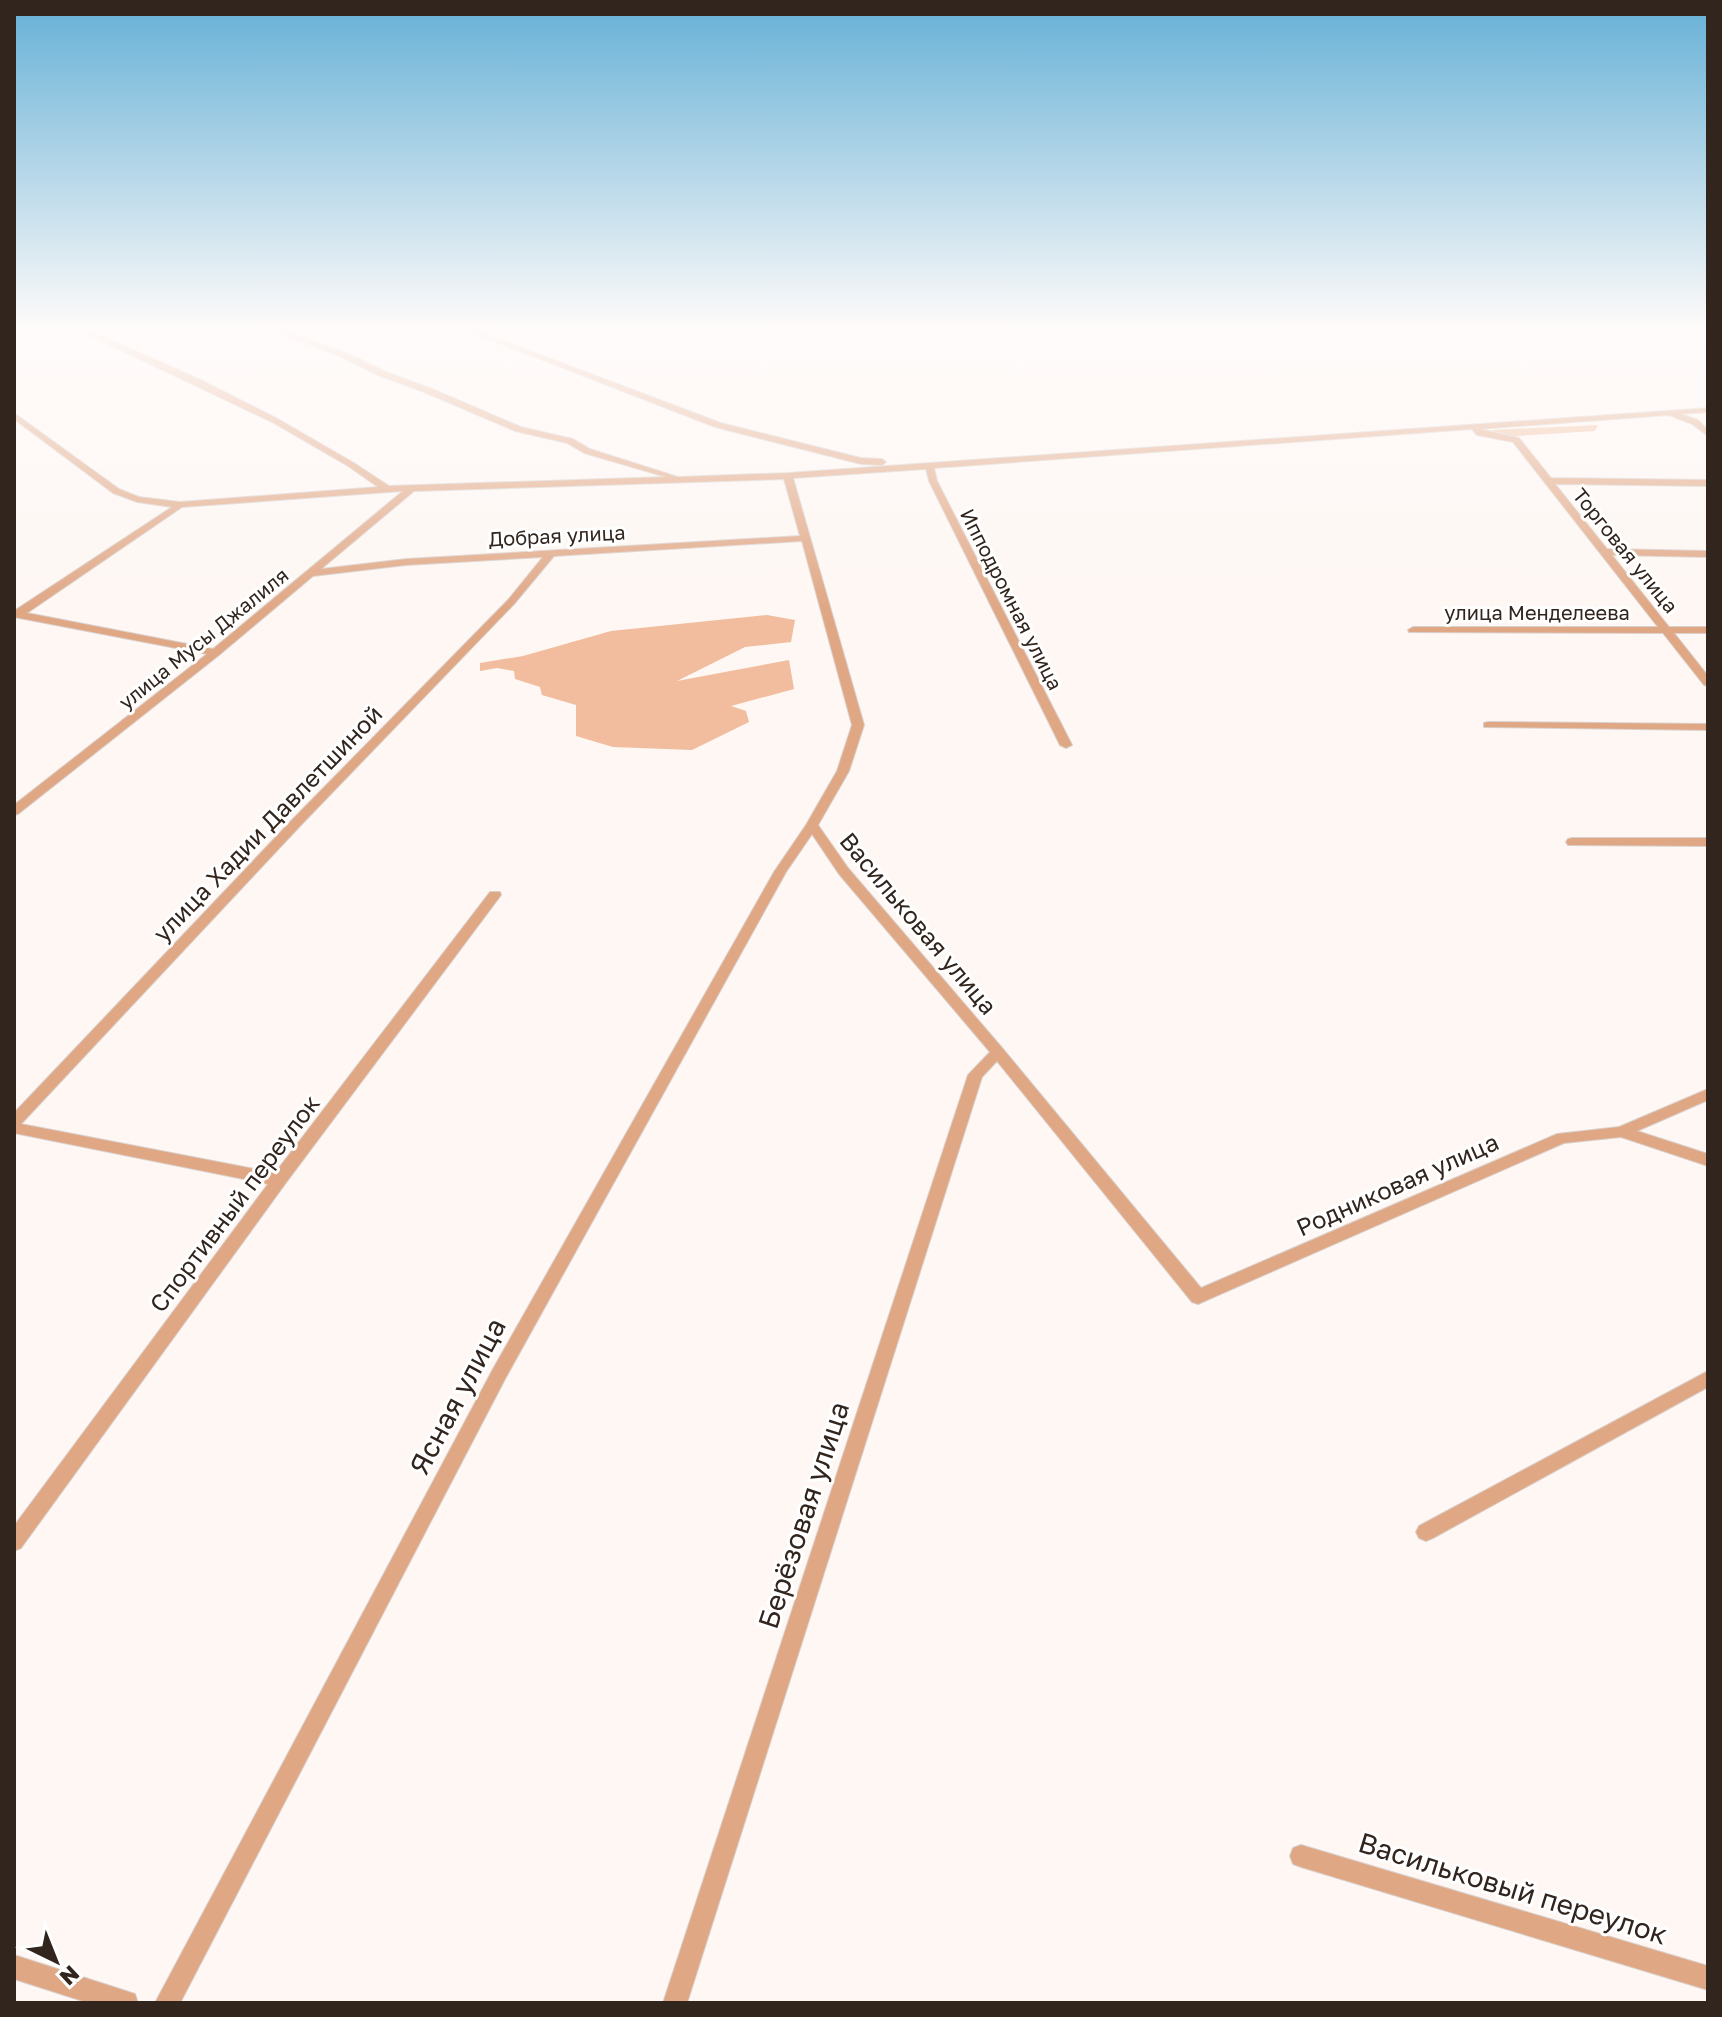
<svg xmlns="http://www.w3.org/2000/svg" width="1722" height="2017" viewBox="0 0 1722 2017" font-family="'Golos Text',sans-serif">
	<rect width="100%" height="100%" fill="#fef7f3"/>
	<path fill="#f1bd9e" d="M1598 425 1595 431 1501 437 1491 430Z
		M767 615 795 620 791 642 745 647 677 681 789 660 794 689 731 706 746 711 749 722 692 750 613 747 576 736V705L542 695 540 687 515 679 514 671 497 668 480 671V663L523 656 611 631Z"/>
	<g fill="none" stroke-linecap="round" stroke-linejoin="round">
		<defs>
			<path id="minor" d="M72 327H81L199 379 278 419 354 463 389 486 666 477 584 453 567 443 515 431 424 392 380 376 339 356 266 327H275L345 352 386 372 430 388 521 427 573 439 590 449 678 477 788 473 1708 408V412L1681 414 1698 420 1708 430V436L1692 424 1669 415 1480 429 1519 438 1551 478 1708 480V486L1555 484 1607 549 1708 551V557L1612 555 1669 627H1708V633H1674L1708 676V686L1704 685 1663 633 1409 632 1408 630 1413 627H1658L1513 442 1477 435 1472 429 934 468 937 481 1072 745 1066 748 1060 745 929 481 926 469 793 478 864 725 849 771 818 825 848 868 1003 1049 1201 1288 1557 1134 1619 1127 1708 1089V1100L1637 1131 1708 1154V1166L1621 1137 1564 1143 1198 1304 1192 1302 997 1061 982 1077 687 2003H663L968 1075 990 1052 839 874 812 834 786 872 505 1379 180 2003H155L493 1369 774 872 806 825 837 771 852 725 802 541 554 556 514 604 300 826 21 1124 275 1173 490 892H500L501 895 285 1184 21 1548 14 1551V1526L268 1184 14 1133V1113L292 820 508 600 543 557 406 565 313 576 219 655 18 814 14 815V805L207 654 14 617V611L172 507 137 502 113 493 14 419V413L119 489 139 497 180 502 378 487 348 466 272 422ZM784 479 800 536 406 559 321 569 414 491ZM403 491 213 649 27 613 182 507Z
				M457 327H467L721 423 861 458 882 459 886 462 882 465 861 464 715 427Z
				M1488 722 1708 724V730L1484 727V723Z
				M1572 838H1708V846L1568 845 1566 842 1568 839Z
				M1708 1371V1387L1433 1538 1426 1541 1419 1538 1416 1532 1419 1526Z
				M1301 1845 1708 1966V1990L1301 1867 1293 1864 1290 1856 1293 1848Z
				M14 1955 126 1991 135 1994 138 2003H89L14 1979Z"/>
		</defs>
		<use href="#minor" stroke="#d9d1cd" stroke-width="2"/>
		<use href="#minor" fill="#e0a785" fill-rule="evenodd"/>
	</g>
	<linearGradient id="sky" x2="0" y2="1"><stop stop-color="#65b0d6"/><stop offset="0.54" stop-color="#fffbfa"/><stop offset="1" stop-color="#fffbfa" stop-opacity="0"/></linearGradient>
	<rect width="1722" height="609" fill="url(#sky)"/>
	<g text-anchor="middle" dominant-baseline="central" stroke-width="6" stroke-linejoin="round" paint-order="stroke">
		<g font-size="20" fill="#31251e" stroke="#fff">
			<text transform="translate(557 535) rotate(-3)">Добрая улица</text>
			<text transform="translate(1626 550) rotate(51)">Торговая улица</text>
			<text transform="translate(1012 599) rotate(63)">Ипподромная улица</text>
			<text x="1537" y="612">улица Менделеева</text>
			<text transform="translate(203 638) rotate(-39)">улица Мусы Джалиля</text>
		</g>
		<g font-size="24" fill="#31251e" stroke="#fff">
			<text transform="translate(267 823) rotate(-46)">улица Хадии Давлетшиной</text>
			<text transform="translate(919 923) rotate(50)">Васильковая улица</text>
			<text transform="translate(1397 1184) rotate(-24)">Родниковая улица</text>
			<text transform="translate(234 1203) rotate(-53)">Спортивный переулок</text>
		</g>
		<g font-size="28" fill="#31251e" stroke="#fff">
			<text transform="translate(457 1396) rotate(-62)">Ясная улица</text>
			<text transform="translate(803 1515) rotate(-72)">Берёзовая улица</text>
			<text transform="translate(1513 1888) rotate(17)">Васильковый переулок</text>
		</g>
	</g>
	<rect width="1722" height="2017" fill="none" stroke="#31251e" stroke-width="32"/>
	<g transform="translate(56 1961) rotate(137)" stroke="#ffffff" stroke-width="6" paint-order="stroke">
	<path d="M0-6L14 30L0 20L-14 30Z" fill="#31251e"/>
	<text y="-12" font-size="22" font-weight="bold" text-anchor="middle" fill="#31251e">N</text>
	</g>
</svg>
